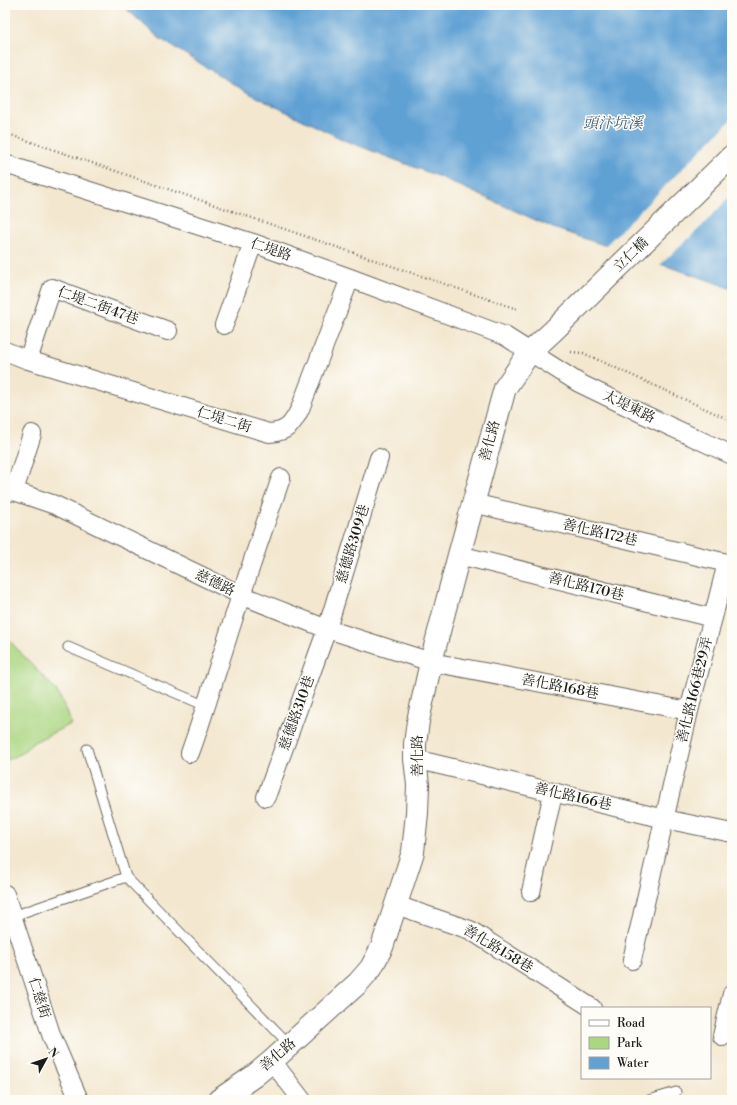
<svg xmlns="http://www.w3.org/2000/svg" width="737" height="1105" viewBox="0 0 737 1105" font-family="'Libre Bodoni','Noto Serif TC',serif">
	<rect width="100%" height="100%" fill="#fdfcf7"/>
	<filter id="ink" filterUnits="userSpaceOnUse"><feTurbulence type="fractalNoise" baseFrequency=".025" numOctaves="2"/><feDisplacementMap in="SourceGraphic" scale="8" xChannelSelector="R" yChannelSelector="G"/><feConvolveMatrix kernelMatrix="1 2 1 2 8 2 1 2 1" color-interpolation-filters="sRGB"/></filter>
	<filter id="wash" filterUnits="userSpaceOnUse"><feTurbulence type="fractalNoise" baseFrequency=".012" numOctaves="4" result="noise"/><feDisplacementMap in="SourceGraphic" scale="16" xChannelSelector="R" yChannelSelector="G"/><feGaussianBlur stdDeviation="0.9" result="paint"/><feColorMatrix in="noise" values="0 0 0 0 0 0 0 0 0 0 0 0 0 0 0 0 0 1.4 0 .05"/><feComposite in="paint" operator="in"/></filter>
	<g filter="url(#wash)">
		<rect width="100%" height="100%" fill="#f3e7cf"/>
		<path fill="#abd682" stroke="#64794f" d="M5 636 56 690 67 711 71 724 34 742 20 754 5 761Z"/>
		<path fill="#61a1d4" stroke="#3e5e78" d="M122 5H732V289L705 279 553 228 440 177 346 141 248 93 159 38Z"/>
		<path fill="#f3e7cf" d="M732 119V194L702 226 659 266 604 247Z"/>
	</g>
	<g filter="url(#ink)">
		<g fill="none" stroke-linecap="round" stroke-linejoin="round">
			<defs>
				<path id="service" d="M68 647 206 706
					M87 749 126 877
					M10 917 126 877 289 1044
					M649 1100 676 1092"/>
				<path id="minor" d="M5 164 253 243 350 278 505 336 579 383 643 414 732 455
					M224 325 253 243
					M5 351 28 360 269 433C287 432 292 425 300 409L350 278
					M28 360 52 288 168 331
					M14 491 32 434
					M5 493 14 491 55 505 241 595 327 629 431 662 689 711
					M473 503 727 563 689 711 632 960
					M459 555 713 618
					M190 753C202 720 212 686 223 652 241 593 261 536 281 478
					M415 759 665 819 732 833
					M266 797 327 629 379 458
					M531 892 553 793
					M5 894 52 1037 79 1100
					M396 905 470 930 592 1008
					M722 1036 732 994
					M272 1061 302 1100"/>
				<path id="tertiary" d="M219 1100 254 1076 272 1061 358 983 371 968 382 947 413 852 417 813 418 785 415 759V744L418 721 431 662 459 555 505 388 529 353 552 332 732 156"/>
			</defs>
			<use href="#service" stroke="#67635b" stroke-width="11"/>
			<use href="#minor" stroke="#67635b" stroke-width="20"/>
			<use href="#tertiary" stroke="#67635b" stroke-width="24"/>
			<path stroke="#67635b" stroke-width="2.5" stroke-dasharray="1 3" stroke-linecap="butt" d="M5 133 517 309
				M571 352 583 353 732 421"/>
			<use href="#service" stroke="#fff" stroke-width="9"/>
			<use href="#minor" stroke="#fff" stroke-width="18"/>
			<use href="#tertiary" stroke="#fff" stroke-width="22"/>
		</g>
	</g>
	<g text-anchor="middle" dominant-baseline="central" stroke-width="3" stroke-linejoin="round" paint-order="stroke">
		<g font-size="14" fill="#1c1c1c" stroke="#fdfcf7">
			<text transform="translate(271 250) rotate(19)">仁堤路</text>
			<text transform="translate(631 255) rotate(-44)">立仁橋</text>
			<text transform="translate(98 306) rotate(20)">仁堤二街47巷</text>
			<text transform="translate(629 407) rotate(26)">太堤東路</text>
			<text transform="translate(224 420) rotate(17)">仁堤二街</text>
			<text transform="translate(490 441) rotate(-75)">善化路</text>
			<text transform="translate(600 533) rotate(13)">善化路172巷</text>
			<text transform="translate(353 544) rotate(-73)">慈德路309巷</text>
			<text transform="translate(215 583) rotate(26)">慈德路</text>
			<text transform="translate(586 587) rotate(14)">善化路170巷</text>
			<text transform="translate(560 687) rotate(11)">善化路168巷</text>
			<text transform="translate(695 690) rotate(-76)">善化路166巷29弄</text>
			<text transform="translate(297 713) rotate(-70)">慈德路310巷</text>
			<text transform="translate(418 756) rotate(-90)">善化路</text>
			<text transform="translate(573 797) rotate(13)">善化路166巷</text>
			<text transform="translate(498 949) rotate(31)">善化路158巷</text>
			<text transform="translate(39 998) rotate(72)">仁慈街</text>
			<text transform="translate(278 1055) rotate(-41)">善化路</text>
		</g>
		<g font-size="15" font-style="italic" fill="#3e5e78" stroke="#fdfcf7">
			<text x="613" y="123">頭汴坑溪</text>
		</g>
	</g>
	<rect width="737" height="1105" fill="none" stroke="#fdfcf7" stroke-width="20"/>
	<rect x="581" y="1007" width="130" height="72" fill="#fdfcf7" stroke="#a3a29f"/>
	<rect x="589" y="1020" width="20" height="6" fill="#ffffff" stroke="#a3a29f"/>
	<text x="617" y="1027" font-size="12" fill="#1c1c1c">Road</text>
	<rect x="589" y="1037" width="20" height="12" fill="#abd682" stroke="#a3a29f"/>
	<text x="617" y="1047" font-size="12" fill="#1c1c1c">Park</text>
	<rect x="589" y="1057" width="20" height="12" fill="#61a1d4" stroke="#a3a29f"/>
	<text x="617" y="1067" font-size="12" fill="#1c1c1c">Water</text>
	<g transform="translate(46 1059) rotate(50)" stroke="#fdfcf7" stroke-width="3" paint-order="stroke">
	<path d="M0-3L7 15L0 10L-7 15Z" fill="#1c1c1c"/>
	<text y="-6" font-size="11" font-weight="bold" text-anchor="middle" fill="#1c1c1c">N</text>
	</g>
</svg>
